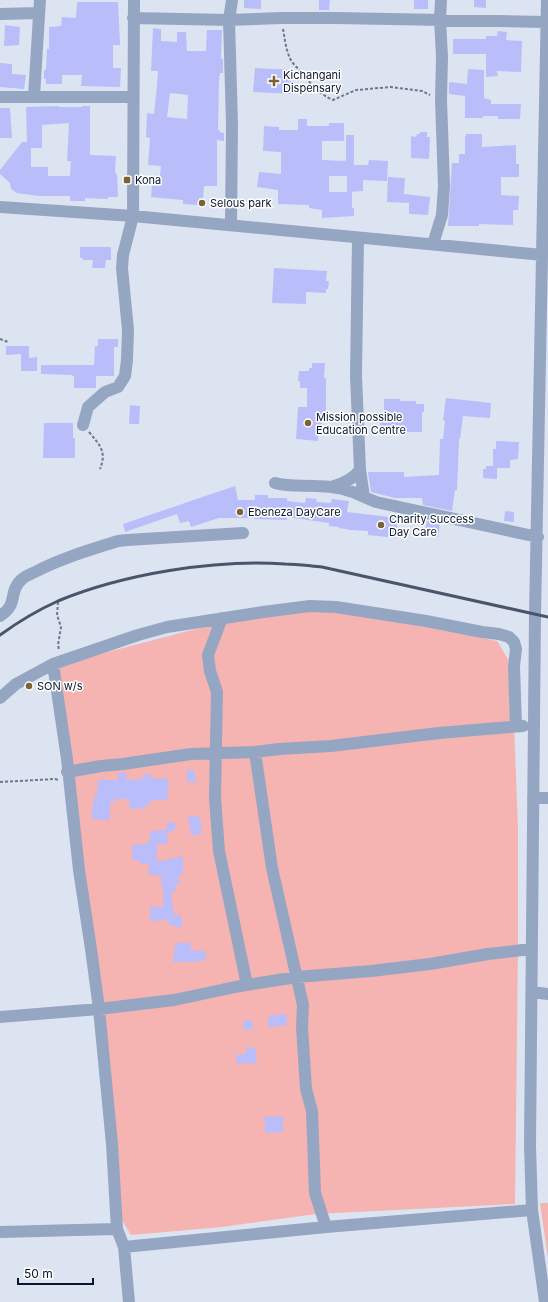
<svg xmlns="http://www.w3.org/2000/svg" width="548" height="1302" viewBox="0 0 548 1302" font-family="Inter,sans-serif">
	<rect width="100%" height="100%" fill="#dce4f2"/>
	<path fill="#f5b3b1" d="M309 610 365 615 497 641 508 659 513 699 518 829V944L515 1204 316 1214 222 1227 131 1235 118 1214 58 665 230 620Z
		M540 1203H548V1258Z"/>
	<path fill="#b9bdfa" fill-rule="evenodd" d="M244 0H261V9L244 8Z
		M319 0H330L329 10H319Z
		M414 0H428V9H414Z
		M474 0H486V8L474 7Z
		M77 2H118L120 45H113V68H121L120 87 81 86 82 75H62V84H46V79H44V70H46L47 49H49V27L61 26 62 17 76 18Z
		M5 25 20 27 19 45 4 46Z
		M153 28 161 29V41L177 42V32H186L187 51H206L207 30H222L221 59H223V73H220L219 80 218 129 220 132 224 133V141L217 140V186H204L203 199 199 198V205L183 204V200L151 197 152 185 159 186 161 166 148 165 150 138 146 137 147 113 154 114 157 86 158 71H151ZM170 93 188 95 187 119 167 117Z
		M498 31 507 32 506 40 522 41 521 72 497 71 498 76 486 77V54H453V39H486V36H497Z
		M0 63 12 64V74L26 75 24 89 0 87Z
		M255 68 294 70 293 94 253 92Z
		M468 69 484 70V98L491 100V104H521L520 119H498V116H483V118H465V96L449 94V82L467 84Z
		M59 106V107H82V106H90V155L116 156 115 173 117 174 118 197H108V199L85 198V201H70V196H39L17 193 11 189 10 183 0 174V170L22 142H27L26 107ZM69 123 67 161H71L70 176H48V167H31V148H42V125Z
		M0 108H10L12 138H0Z
		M298 119H307V126H329V123H344V141H322V160L345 161 346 160V135H354V165H368L369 160 388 161 387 181 363 180V191L347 192V176H329V192H352V208H354V216L322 218V210L309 208V205L278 204V190L257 187 259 172 281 174V152L263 151 264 126 279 127V130H298Z
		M420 132H427V137H430L429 159 411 158V136L416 137 417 134H420Z
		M466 134H482V147L516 145V164H519V177H501V195L519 196 518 210H513V225L479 224V226H448L452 163H459V154H465V136H466Z
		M388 177 405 178 404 194 430 197 428 215 409 214V203L387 202Z
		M80 247H111V260H106L105 268H92L93 260H83V258H80Z
		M274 268 327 271 326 281H329L328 289H326V293L306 292V304L272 303Z
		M98 339H118V347H114V376H96V388H74V376H72V375L41 374V365H94L95 346H98Z
		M6 346H29V358L37 357V371H21V354L6 355Z
		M312 363H325L324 378H326V420H322V430L318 433V441L296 439 298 407H307V388H300V381H298L299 371H309V368H312Z
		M446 398 491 403 490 418 463 416 460 439H459L457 490H455L452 511 423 505 422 498H395L371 492 368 472H404V477L439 475 440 439H443L445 421 443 420Z
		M384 399H400V401H416V404H424V412H422V432H381L379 416 384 412Z
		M130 405 140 406 139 424H129Z
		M44 423H73V438H75V458H43Z
		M496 441 519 442 518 459 510 460V468H497V479L483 478V469H486V466H493V449H496Z
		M235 486 238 500H255V495H268V498H287V501L305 503 306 498 317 499 316 502 331 503 332 499 349 501 347 512 398 518 396 538 368 535V531L351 530 339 528V527L329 526V523L287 517V520L254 519 255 518H219L191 527 189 521 180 523 177 514 125 532 123 524Z
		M505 511 514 512V522L504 521Z
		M427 521 440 523 438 537 424 535Z
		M187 770H194L196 782H187Z
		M118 773H127L126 780 143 779V774L152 775V779L168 778V799L150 801V804H147L146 808 130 809 129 799H115V802H110V820L92 819V814H91L95 795H97L98 780H118Z
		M198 815 199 820H201V835H191L188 817Z
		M175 822V831H168V829L167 844H157V862L183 856V874L179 875V885H175L176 892H171L173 910H174V915H181L182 928 169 925V920L150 921V907H163V888L162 889 161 876 148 874 149 864 139 863V860L133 861 132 845 146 844V842H150V831H157L167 829V823Z
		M175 943H191V950L206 951 205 961 173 962Z
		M286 1013 287 1021V1025L268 1027V1017Z
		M252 1020 253 1030H244L243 1021Z
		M255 1047 257 1063 237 1064 236 1055 246 1054V1048Z
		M283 1116V1132L265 1133V1122L263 1117Z"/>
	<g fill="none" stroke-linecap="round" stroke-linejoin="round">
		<path stroke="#6c778a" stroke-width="2" stroke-dasharray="3 2" stroke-linecap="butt" d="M283 29C285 40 286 52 292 62 296 67 301 71 305 76 313 87 320 94 333 100L356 90 391 87 422 91 430 95
			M0 339 8 342
			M89 432C100 445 107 452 100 469
			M58 602 57 615 61 627 58 645 59 650
			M0 782 55 779 59 780"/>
		<path stroke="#95a6c3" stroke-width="12" d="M0 14 39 13
			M133 18 229 20 282 18H336L546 22
			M34 96 40 0
			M0 97H133
			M0 207 133 216 543 255
			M231 225 232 124 229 20 232 0
			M358 238 356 376 360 470 364 497 376 502 538 537
			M433 244 442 215 444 186 441 99 442 57 440 19 441 0
			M83 425 88 407 105 392 118 387 125 376 127 360 128 330 122 268 123 255 133 216 134 0
			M275 483C289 487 302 485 316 486 333 486 349 489 364 497
			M334 486C345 483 353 479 360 470
			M0 616C19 604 8 592 21 580 25 576 31 574 37 571 62 558 90 550 118 541L127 540 243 533
			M222 618 208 655 210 671 217 692 215 798 219 851 247 985
			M53 664 67 759 79 870 91 949 99 1009 112 1144 117 1229 124 1247 129 1302
			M0 698 16 684 53 664 138 635 167 627 263 612 310 606 336 607 426 621 482 632 499 634 509 637 514 642 516 649 514 666 516 726
			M255 752 272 868 303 1005 302 1027 306 1089 312 1111 315 1193 326 1227
			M67 772 101 766 123 764 191 754 255 752 279 749 331 746 439 733 523 726
			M533 798H548
			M532 992 548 994
			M0 1017 99 1009 174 1000 240 986 297 977 371 971 430 964 488 954 531 949
			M0 1232 117 1229
			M124 1247 326 1227 532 1210
			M545 1302 532 1210 530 1146 535 615 547 0"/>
		<path stroke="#4a556a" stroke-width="3" d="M0 635C18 622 38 610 58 601 123 574 215 559 285 564 297 564 310 566 322 567L548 617"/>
	</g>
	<g fill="#7c6334" stroke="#fff" stroke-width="1.5">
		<path d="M272 75h4v4h4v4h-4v4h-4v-4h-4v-4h4z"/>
		<rect x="123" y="176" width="8" height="8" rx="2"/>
		<circle cx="202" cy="203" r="4"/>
		<circle cx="308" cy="423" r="4"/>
		<circle cx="240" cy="512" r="4"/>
		<circle cx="381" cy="525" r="4"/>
		<circle cx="29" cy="686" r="4"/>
	</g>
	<g text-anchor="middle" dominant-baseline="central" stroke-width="3" stroke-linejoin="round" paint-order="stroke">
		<g font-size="11" fill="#09162e" stroke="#fff" text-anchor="start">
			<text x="283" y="75">Kichangani<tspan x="283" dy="13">Dispensary</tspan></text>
			<text x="135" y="180">Kona</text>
			<text x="210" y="203">Selous park</text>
			<text x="316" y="417">Mission possible<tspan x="316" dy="13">Education Centre</tspan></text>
			<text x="248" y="512">Ebeneza DayCare</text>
			<text x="389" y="519">Charity Success<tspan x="389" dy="13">Day Care</tspan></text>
			<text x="37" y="686">SON w/s</text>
		</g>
	</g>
	<path d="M18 1278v6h75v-6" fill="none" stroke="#09162e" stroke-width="2"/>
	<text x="24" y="1278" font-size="12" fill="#09162e" stroke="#ffffff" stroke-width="3" paint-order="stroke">50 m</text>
</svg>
